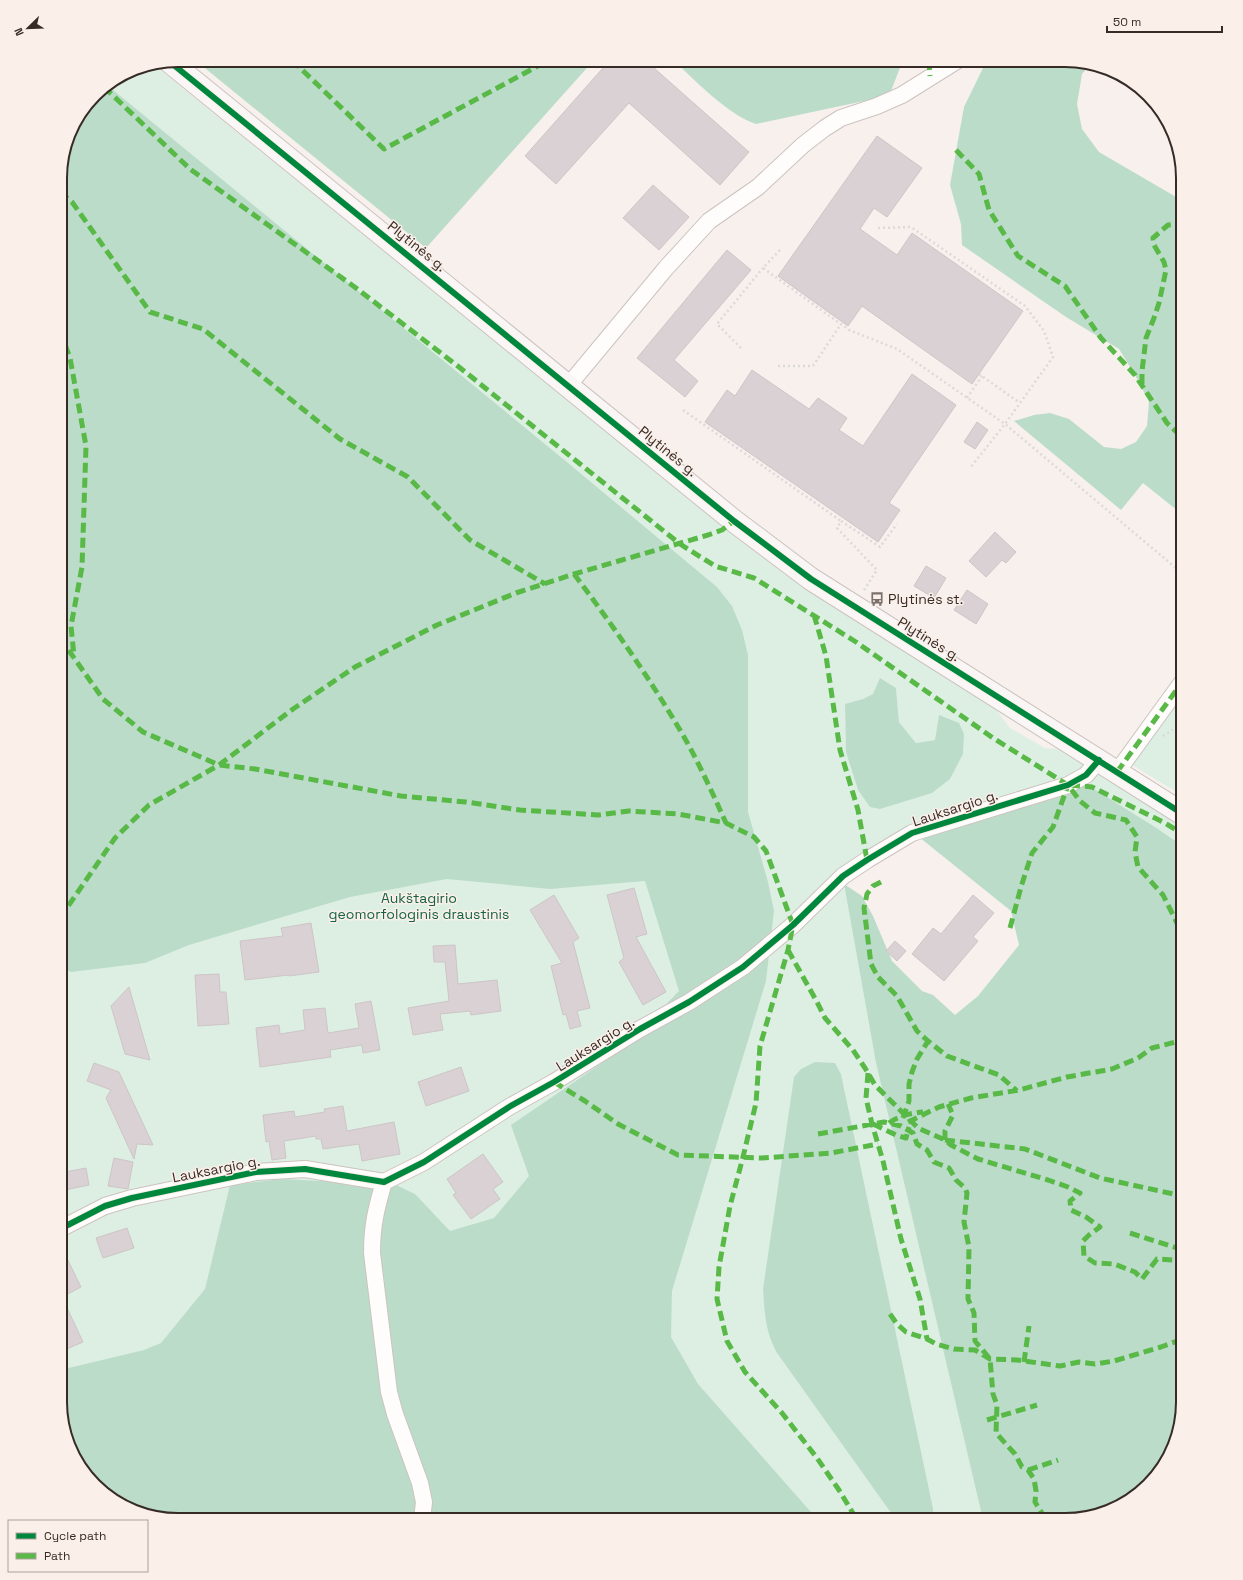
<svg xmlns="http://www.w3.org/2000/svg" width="1243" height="1580" viewBox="0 0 1243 1580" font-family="'Space Grotesk',sans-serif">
	<rect width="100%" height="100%" fill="#f7f0ed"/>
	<path fill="#ddefe3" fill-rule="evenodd" d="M154 65 742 541 798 582 994 707 1010 728 1045 748 1060 749 1183 826V846L1155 827 919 837 868 866 844 884 876 1063 983 1520H933V1508L841 1074 835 1063 777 1353 896 1520H178L119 1504 80 1467 60 1402V170L72 126 100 89 206 167 107 85 133 69ZM896 688 899 722 916 743 935 740 858 790 846 751 845 705C862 699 878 693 896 688Z
		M1183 689V796L1129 763Z"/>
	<path fill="#bcdcca" d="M195 60H594L426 248Z
		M673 60H903L891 91 878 98 756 124C728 115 695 80 673 60Z
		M991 60H1073L1090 65 1082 74 1077 104 1082 129 1099 152 1183 201V515L1143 483 1121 510 1014 421 1034 415 1050 413 1069 419 1104 447 1121 449 1136 442 1147 426 1149 402 1135 375 1119 349 1066 317 962 245 961 224 950 185 964 107 983 68Z
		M107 85 562 458 717 587 732 606 742 630 748 655V812L768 882 774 911 766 981 672 1291 671 1337 698 1384 818 1520H178L119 1504 80 1467 60 1402V1370L144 1350 161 1343 205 1289 230 1185 282 1179 396 1185 415 1194 450 1231 494 1218 529 1176 511 1125 624 1048 679 991 645 881 550 889 447 879 350 897 189 945 145 963 71 972 60 967V170L72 126 100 89Z
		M880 678 896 688 899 722 916 743 935 740 939 715 959 723 964 734 963 754 950 779 932 793 880 809 870 807 858 790 846 752 845 704 863 699 873 694Z
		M1086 784 1155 827 1183 846V1402L1167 1461 1130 1500 1065 1520H983L876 1063 844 884 862 896 873 916 892 961 922 991 933 995 955 1015 978 996 1019 945 1011 911 919 837Z
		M815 1062 835 1063 841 1074 933 1508V1520H896L777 1353C765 1330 765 1315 763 1289L794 1077 801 1069Z"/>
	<path fill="#d9d1d3" stroke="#cdc5c7" d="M610 60H645L749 152 720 185 629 103 556 184 525 156Z
		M877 136 922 168 887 217 874 208 860 229 897 255 912 233 1023 311 972 384 862 306 848 326 778 276Z
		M653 185 689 217 659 250 623 218Z
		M727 250 751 270 674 360 698 381 685 397 637 358Z
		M752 370 809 409 818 398 847 418 839 430 863 446 912 374 956 405 889 503 900 510 878 542 705 422 727 390 735 396Z
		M977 422 988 430 975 449 964 442Z
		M995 532 1016 552 1006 563 1002 560 986 577 969 561Z
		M926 566 946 578 934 598 914 586Z
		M967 590 988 604 976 624 954 610Z
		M634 888 647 934 636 937 666 992 643 1005 619 962 624 958 607 895Z
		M554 895 579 938 573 942 590 1008 577 1011 581 1026 570 1029 566 1014 563 1015 551 966 562 963 530 910Z
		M973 895 994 913 973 937 978 941 944 981 912 954 933 928 941 934Z
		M311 923 319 972 289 976V975L245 980 240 941 283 936 281 928Z
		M895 941 906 951 897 961 886 951Z
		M455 945 458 984 497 980 501 1011 471 1015 470 1011 440 1014 443 1030 413 1035 408 1008 449 1001 445 962H434L433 946Z
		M219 974 220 992H226L229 1024 198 1026 195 975Z
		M129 987 150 1060 125 1054 111 1006Z
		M371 1001 380 1050 363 1053 362 1045 330 1050 331 1057 260 1067 256 1028 279 1025 280 1034 305 1030 303 1010 325 1008 328 1033 359 1028 355 1004Z
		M94 1063 119 1072 153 1145 137 1144 134 1159 106 1098 111 1090 87 1081Z
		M461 1067 469 1091 426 1106 418 1082Z
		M343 1106 347 1131 394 1122 400 1154 362 1161 359 1144 323 1149 321 1139H316V1136L284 1141 286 1158 272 1160 269 1141 266 1142 263 1115 294 1111 295 1117 325 1112 324 1109Z
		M483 1154 503 1182 493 1189 500 1199 471 1219 453 1195 456 1193 447 1179Z
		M114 1158 133 1162 128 1189 108 1186Z
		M86 1168 89 1185 60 1191V1173Z
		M127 1228 134 1248 103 1258 96 1238Z
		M60 1244 81 1287 62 1297 83 1342 60 1352Z"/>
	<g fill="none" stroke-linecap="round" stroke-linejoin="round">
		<defs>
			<path id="minor" d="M568 386 666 268 709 221 758 187 803 145 825 128 841 118 877 106 902 95 958 60
				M1117 772 1183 681
				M384 1182C376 1209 372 1226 372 1253L389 1392 395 1414 420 1483 424 1502 422 1520
				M60 1229 105 1206 132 1198 256 1172 305 1169 384 1182 424 1162 509 1107 554 1082 640 1029 689 1002 743 967 793 925 843 876 867 860 912 833 1068 785 1086 775 1099 760"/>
			<path id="secondary" d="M170 62 734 521 811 579 1183 814"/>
		</defs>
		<use href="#minor" stroke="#ccc3bf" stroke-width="18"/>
		<use href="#secondary" stroke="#ccc3bf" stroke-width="24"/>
		<path stroke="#dcdad9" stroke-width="2.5" stroke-dasharray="2 3" stroke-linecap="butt" d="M878 228 911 227 1025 306 1044 331 1053 357 1005 424 970 468
			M780 250 763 268 849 330 897 349 1005 424 1183 574
			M741 348 717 324 763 268
			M778 366H813L841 324
			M979 374 1020 403
			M967 398 982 376
			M683 410 841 521
			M864 590 877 570 837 528 841 521 880 547 897 524
			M1163 736 1183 723"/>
		<use href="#minor" stroke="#fefdfc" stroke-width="16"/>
		<use href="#secondary" stroke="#faf6f6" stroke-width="22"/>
		<path stroke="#58b947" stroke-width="5" stroke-dasharray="10 5" stroke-linecap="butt" d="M292 60 384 149 549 60
			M929 60 930 76
			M104 87 190 169 356 288 459 367 680 544 715 566 754 578 856 642 993 738 1068 785 1080 801 1095 813 1126 820 1137 837 1135 852 1138 867 1163 895 1183 935
			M956 150 979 174 989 210 1018 256 1065 286 1101 338 1135 375 1167 423 1183 438
			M60 192 72 202 150 312 203 329 340 439 408 477 470 540 545 584
			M60 331 70 358 86 446 82 567 71 626 74 656
			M1142 384V371L1146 338 1154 318 1159 303 1166 270 1164 262 1154 245 1153 238 1168 225 1183 224
			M574 574C611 623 646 673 677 725 696 756 711 790 726 823
			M814 615 826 656 840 750 858 810 867 860
			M60 638 103 699 143 732 219 765 255 769 401 796 466 802 520 810 598 815 629 811 678 814 726 823 754 837 766 851 793 925 788 950 760 1046 756 1103 743 1157 730 1206 719 1267 717 1299 727 1341 745 1372 782 1413 817 1458 839 1490 857 1520
			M1117 772 1183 681
			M1070 785 1092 787 1165 823 1183 834
			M881 882 873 886 867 894 864 908 871 964 878 977 897 996 917 1031 928 1041 947 1056 999 1075 1017 1091
			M60 918 115 838 149 805 219 765 293 709 355 667 437 625 516 593 574 574 708 535 722 530 734 521
			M1010 928 1021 887 1032 853 1053 827 1068 785
			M788 950 817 1002 825 1018 853 1050 865 1068 875 1085 918 1128 945 1140 951 1145 978 1159 1048 1180 1068 1187 1080 1193 1070 1201 1071 1210 1086 1217 1100 1227 1089 1235 1083 1241 1084 1256 1095 1263 1114 1264 1135 1272 1142 1279 1157 1259 1173 1260 1183 1256
			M868 1073 866 1098 872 1124 883 1161 901 1239 920 1299 927 1339
			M554 1082 585 1101 618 1124 678 1155 762 1158 831 1153 878 1144
			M903 1118 909 1101V1084L912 1072 917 1059 928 1041
			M908 1122 939 1107 971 1098 1019 1090 1067 1077 1112 1069 1138 1058 1152 1048 1183 1040
			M889 1123C898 1116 911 1113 923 1112
			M873 1124 896 1135 906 1138 909 1127
			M818 1134 884 1122 901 1126 913 1133 917 1144 927 1150 934 1162 949 1168 956 1180 965 1188 967 1193 964 1222 969 1247 968 1299 974 1313 975 1341 990 1359 993 1394 997 1405 996 1433 1015 1454 1022 1467 1028 1470 1034 1479 1036 1491 1035 1502 1046 1520
			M945 1140 1025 1149 1100 1178 1183 1196
			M945 1140V1131L953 1115 948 1104
			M1130 1233 1183 1250
			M890 1314 897 1324 906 1332 927 1339 936 1344 954 1349 975 1350 990 1359 1017 1360 1060 1366 1079 1362 1095 1364 1114 1361 1161 1347 1183 1339
			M1024 1362 1029 1326
			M987 1420 1037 1405
			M1028 1470 1058 1460"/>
		<defs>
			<path id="cycleway" d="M170 62 734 521 811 579 1183 814
				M60 1229 105 1206 132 1198 256 1172 305 1169 384 1182 424 1162 509 1107 554 1082 640 1029 689 1002 743 967 793 925 843 876 867 860 912 833 1068 785 1086 775 1099 760"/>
		</defs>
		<use href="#cycleway" stroke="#fbefe9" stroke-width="8"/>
		<use href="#cycleway" stroke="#00873e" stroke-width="6"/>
	</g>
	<defs>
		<symbol id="bus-bare" viewBox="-9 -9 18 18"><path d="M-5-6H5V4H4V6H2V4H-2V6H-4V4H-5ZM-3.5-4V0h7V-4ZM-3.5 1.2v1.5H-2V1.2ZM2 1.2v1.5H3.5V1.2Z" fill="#7a706c" stroke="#fbefe9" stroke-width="2.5" paint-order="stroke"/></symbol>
	</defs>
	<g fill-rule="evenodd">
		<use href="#bus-bare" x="867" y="589" width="20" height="20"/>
	</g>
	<g text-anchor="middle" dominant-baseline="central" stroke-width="3" stroke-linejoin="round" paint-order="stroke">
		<g font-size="14" fill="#372b26" stroke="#fbefe9">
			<text transform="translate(417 246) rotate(39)">Plytinės g.</text>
			<text transform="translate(668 451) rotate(39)">Plytinės g.</text>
			<text transform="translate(929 639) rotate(32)">Plytinės g.</text>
			<text transform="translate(955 808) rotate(-18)">Lauksargio g.</text>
			<text transform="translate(595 1044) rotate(-32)">Lauksargio g.</text>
			<text transform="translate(216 1169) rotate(-11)">Lauksargio g.</text>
		</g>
		<g font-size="14" fill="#372b26" stroke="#fbefe9" text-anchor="start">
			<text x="888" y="599">Plytinės st.</text>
		</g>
		<g font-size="14" fill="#146345" stroke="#fbefe9">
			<text x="419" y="898">Aukštagirio<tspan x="419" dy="16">geomorfologinis draustinis</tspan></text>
		</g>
	</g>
	<path d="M0 0H1243V1580H0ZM178 67H1065A111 111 0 0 1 1176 178V1402A111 111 0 0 1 1065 1513H178A111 111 0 0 1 67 1402V178A111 111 0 0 1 178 67Z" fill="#fbefe9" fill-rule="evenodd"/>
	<path fill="none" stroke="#372b26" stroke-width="2" d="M178 67H1065A111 111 0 0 1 1176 178V1402A111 111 0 0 1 1065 1513H178A111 111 0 0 1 67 1402V178A111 111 0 0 1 178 67Z"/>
	<rect x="8" y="1520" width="140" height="52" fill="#fbefe9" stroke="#ada19b"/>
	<rect x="16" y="1533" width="20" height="6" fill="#00873e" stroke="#ada19b"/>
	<text x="44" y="1540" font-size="12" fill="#372b26">Cycle path</text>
	<rect x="16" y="1553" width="20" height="6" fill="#58b947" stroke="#ada19b"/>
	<text x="44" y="1560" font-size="12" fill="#372b26">Path</text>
	<g transform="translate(28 28) rotate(247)" stroke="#fbefe9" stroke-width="3" paint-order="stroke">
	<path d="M0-3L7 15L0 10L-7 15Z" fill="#372b26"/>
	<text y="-6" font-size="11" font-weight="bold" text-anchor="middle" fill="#372b26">N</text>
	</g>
	<path d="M1107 26v6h115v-6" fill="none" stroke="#372b26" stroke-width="2"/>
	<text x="1113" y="26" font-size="12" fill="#372b26" stroke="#fbefe9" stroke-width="3" paint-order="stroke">50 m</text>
</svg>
